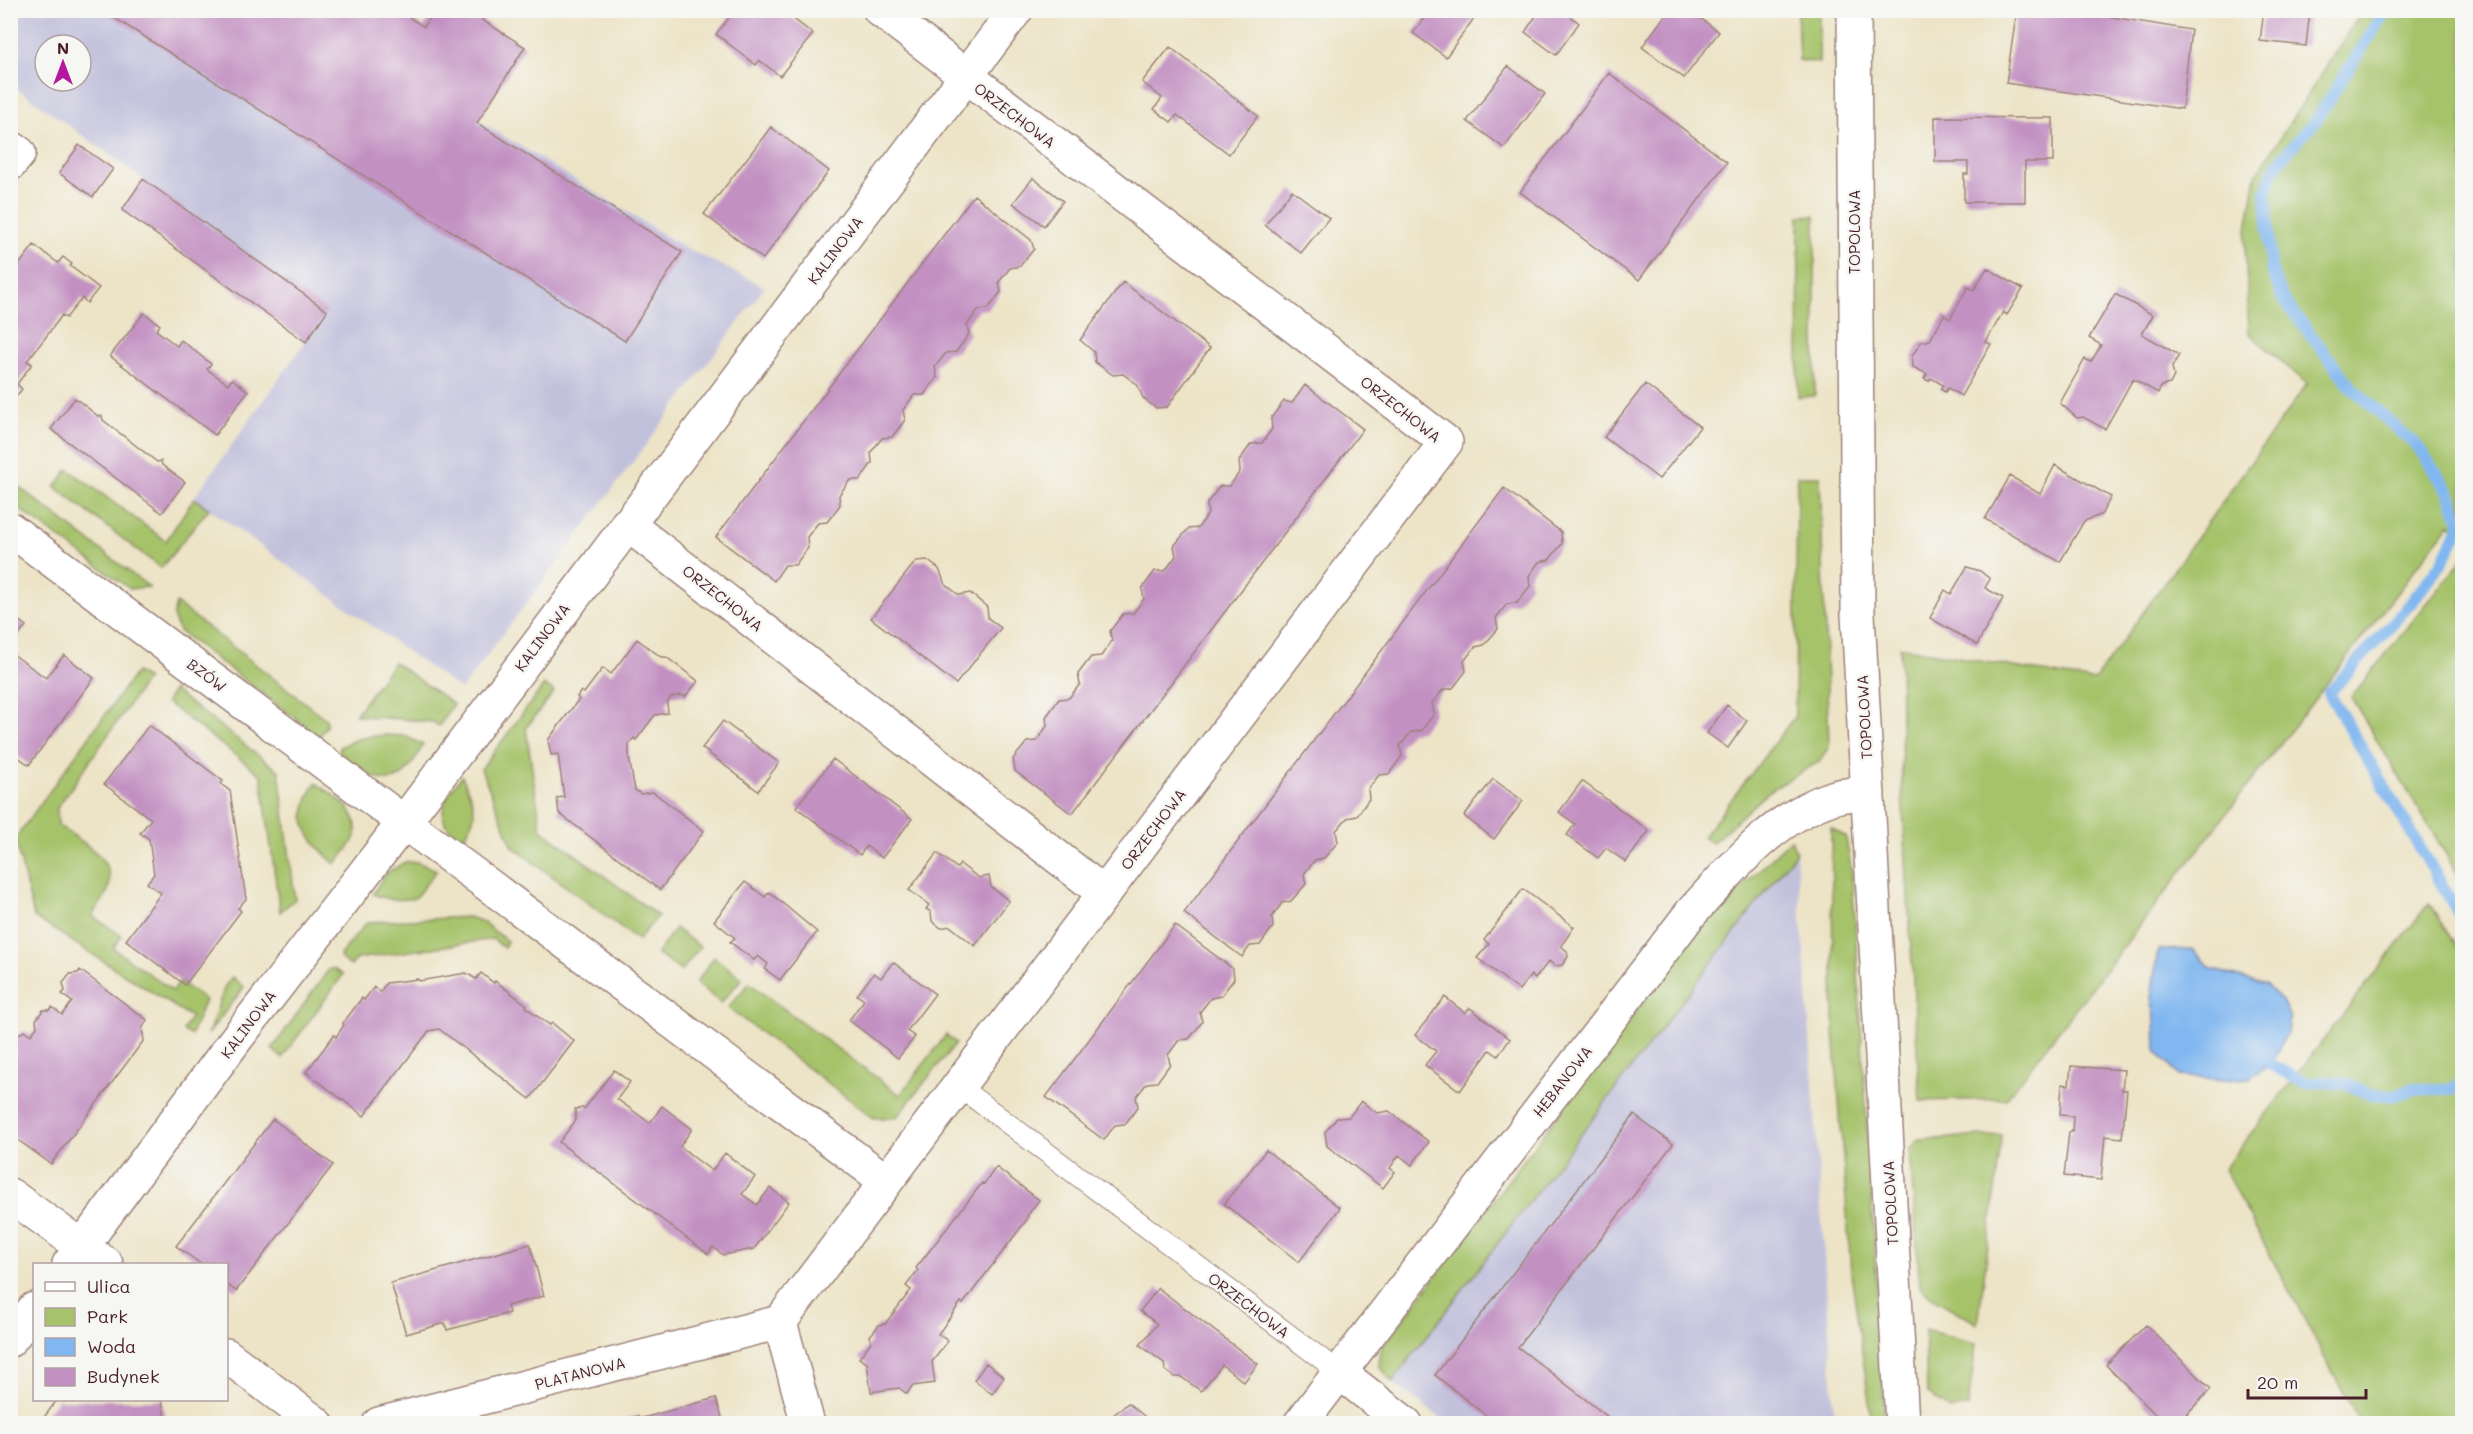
<svg xmlns="http://www.w3.org/2000/svg" width="2473" height="1434" viewBox="0 0 2473 1434" font-family="Mali,sans-serif">
	<rect width="100%" height="100%" fill="#f6f6f2"/>
	<filter id="ink" filterUnits="userSpaceOnUse"><feTurbulence type="fractalNoise" baseFrequency=".0167" numOctaves="2"/><feDisplacementMap in="SourceGraphic" scale="12" xChannelSelector="R" yChannelSelector="G"/><feConvolveMatrix kernelMatrix="1 2 1 2 8 2 1 2 1" color-interpolation-filters="sRGB"/></filter>
	<filter id="wash" filterUnits="userSpaceOnUse"><feTurbulence type="fractalNoise" baseFrequency=".008" numOctaves="4" result="noise"/><feDisplacementMap in="SourceGraphic" scale="24" xChannelSelector="R" yChannelSelector="G"/><feGaussianBlur stdDeviation="1.35" result="paint"/><feColorMatrix in="noise" values="0 0 0 0 0 0 0 0 0 0 0 0 0 0 0 0 0 1.4 0 .05"/><feComposite in="paint" operator="in"/></filter>
	<g filter="url(#wash)">
		<rect width="100%" height="100%" fill="#ede4c7"/>
		<path fill="#c2c1dc" fill-rule="evenodd" d="M11 11H301L684 247 765 287 461 690 194 498 327 311 11 84ZM45 45H81V81H45Z
			M1796 852 1807 992 1835 1423H1447L1392 1382Z"/>
		<path fill="#a6c36b" stroke="#78714b" stroke-width="1.5" d="M1797 11H1819V63L1799 60Z
			M2362 11H2462V536L2450 524 2006 1099 1920 1101 1902 792 1900 647 2094 681 2307 384 2249 333 2245 241 2256 175Z
			M1799 216H1815V396L1798 397Z
			M68 469 166 541 194 498 209 509 161 568 55 487Z
			M1797 476H1820L1829 747 1820 761 1768 792 1712 843 1703 837 1795 716Z
			M10 481H11L149 587 130 589 11 503Z
			M2462 560V881L2351 697Z
			M176 603 326 719V727L319 736 179 631 173 616Z
			M394 662 453 704 439 726 433 722 355 715Z
			M136 672 147 679 57 808 58 825C78 840 115 856 109 887 107 897 97 907 92 916L122 936 113 948 173 991 180 982 205 1000 191 1035 183 1031 191 1017 34 917 15 839Z
			M544 685 554 692 526 728 541 829 658 916 638 940 513 847 481 769Z
			M173 690 279 771 295 899 280 912 261 775 166 702Z
			M385 735 405 736 423 745C419 753 414 762 408 769 388 796 357 767 339 753L340 747C355 738 368 736 385 735Z
			M462 776C473 803 482 812 463 838 430 823 444 797 462 776Z
			M316 783C334 796 362 810 355 837 352 846 341 857 335 864 307 838 292 820 316 783Z
			M1831 828 1846 837 1852 875 1885 1423H1872L1851 1272 1834 1029Z
			M1791 839 1796 852 1392 1382 1379 1365 1381 1349 1697 931Z
			M405 862H417L437 870 415 898C399 901 388 900 373 894L385 874Z
			M2429 903 2462 956V1423H2360L2224 1169Z
			M468 917 481 921 507 941 504 948 493 939 356 959 351 966 341 959 340 955 367 922Z
			M675 928 700 947 681 971 657 954Z
			M714 957 742 978 721 1003 696 983Z
			M329 969H334L343 975 282 1058 272 1049Z
			M232 977 244 987 208 1034 225 986Z
			M749 983 900 1095 946 1035 956 1043 896 1118H874L728 1008Z
			M2002 1135 1978 1324 1933 1298 1920 1287 1910 1150 1918 1140Z
			M1925 1330 1976 1343 1968 1407 1950 1410 1927 1392Z"/>
		<path fill="#81b7f0" stroke="#666b8e" stroke-width="1.5" d="M2192 949 2211 969 2266 985 2282 1000 2290 1018 2288 1032 2270 1064 2249 1078 2226 1080 2179 1076 2156 1052 2155 1018 2151 998 2158 950Z"/>
		<g fill="none" stroke-linecap="round" stroke-linejoin="round">
			<path stroke="#81b7f0" stroke-width="12" d="M2386 10 2317 119 2282 158 2273 171 2266 193 2271 268 2283 299 2352 388 2418 447 2449 492 2461 525 2443 561 2410 604 2329 693 2462 919
				M2270 1064 2306 1083 2323 1082 2348 1084 2371 1095H2398L2412 1089H2451L2462 1084"/>
		</g>
		<g id="blocks">
			<path fill="#c291c2" d="M102 10H398L424 27 434 10H488L482 20 525 47 477 123 682 252 625 341Z
				M735 10H782L813 34 780 76 759 60 756 65 716 34Z
				M1430 10H1480L1446 57 1413 33Z
				M1540 10H1562L1579 23 1556 55 1525 32Z
				M1669 10H1689L1719 32 1684 78 1642 47Z
				M2017 10H2070L2191 30 2182 109 2006 83Z
				M2264 10H2310L2306 46 2260 41Z
				M1170 47 1258 116 1229 154 1177 115 1171 122 1154 109 1162 98 1142 82Z
				M1508 66 1545 94 1504 148 1467 121Z
				M1609 73 1727 162 1639 280 1520 192Z
				M1935 117 2053 118V162H2025V202H1964V174H1968V162H1935Z
				M771 127 829 171 763 259 704 214Z
				M79 145 113 169 93 197 59 173Z
				M1033 178 1063 201 1044 226 1013 203Z
				M143 179 327 311 306 342 122 210Z
				M1292 190 1329 218 1301 253 1265 225Z
				M974 195 1031 240 1034 249 1020 266 1010 268 999 282 1001 292 988 309 978 310 967 325 969 334 956 352 946 353 935 367 937 377 924 395H914L903 410 905 420 892 437 882 438 871 452 872 463 860 480H850L839 495 840 505 827 522 818 523 807 537 808 548 795 565H785L774 581 716 537Z
				M34 245 58 263 63 257 72 264 70 266 99 288 87 303 82 298 66 318 62 315 45 338 27 361 32 364 17 384 22 389 10 404V277Z
				M1987 268 2023 289 2007 315 2003 312 1986 342 1991 344 1961 396 1948 388 1945 392 1940 389 1943 385 1931 378 1929 381 1924 379 1927 374 1913 367 1912 356 1921 342 1930 340 1944 315 1950 319 1968 287 1974 290Z
				M1123 282 1210 348 1167 407 1156 408 1143 398 1137 384 1123 374 1113 375 1095 362 1094 352 1080 340Z
				M2115 294 2153 315 2142 334 2179 355 2172 367 2174 376 2170 384 2161 386 2158 393 2133 379 2105 429 2083 417 2077 418 2060 403 2085 359 2091 362 2101 345 2089 338Z
				M144 313 160 325 156 330 177 346 181 340 211 364 207 369 218 377 228 384 232 379 248 391 215 435 110 356Z
				M1645 384 1700 427 1659 479 1604 437Z
				M1305 385 1363 429 1072 814 1015 771 1013 759 1027 742 1037 741 1047 726 1046 717 1059 699 1069 698 1080 684 1078 674 1091 657 1101 656 1112 641 1110 631 1123 614 1133 613 1144 599 1142 589 1155 571H1165L1176 556 1174 546 1188 529 1198 528 1208 514 1207 503 1220 486H1230L1240 471 1239 461 1251 444 1262 443 1272 429 1271 418 1284 401 1292 403Z
				M75 398 98 416H102L103 420 157 462 161 461 162 465 185 482 162 513 51 429Z
				M2055 465 2111 497 2101 515 2084 521 2060 562 1985 519 2010 476 2040 494Z
				M1504 488 1561 532 1562 544 1549 560 1539 562 1529 576 1530 586 1517 603 1507 604 1496 618 1498 629 1484 645 1475 647 1464 661 1466 671 1453 688 1443 690 1432 703 1434 714 1421 731 1411 732 1400 746 1402 756 1389 774 1379 775 1368 789 1369 799 1357 816 1347 818 1336 831 1338 842 1324 858 1315 860 1304 874 1306 884 1291 901 1282 903 1272 917 1273 927 1260 945 1250 946 1242 957 1184 913Z
				M927 560 939 569 945 584 959 595 970 593 987 607 988 618 1001 628 956 684 871 618 916 561Z
				M1967 567 1980 571 1990 579 1985 588 2003 598 1977 645 1930 618 1945 590 1951 594Z
				M10 614 26 626 10 647Z
				M637 639 661 657H666L698 681 685 697 682 695 671 697 667 703 668 713 655 715 636 740 634 738 629 744V758L635 790 641 794 653 792 704 831 660 890 559 813 557 798 564 797 558 754 551 755 548 740 579 699 577 697 581 691 584 693 603 668 611 674Z
				M10 652 46 678 64 655 94 678 29 765 10 751Z
				M1727 705 1747 721 1728 748 1707 733Z
				M723 721 779 763 758 791 702 748Z
				M149 725 223 781 221 784 230 791 246 899 238 908 241 911 185 985 126 940 161 893 147 883 154 874 149 839 140 833 151 819 104 784Z
				M833 759 912 819 882 858 866 846 860 855 796 807Z
				M1493 779 1523 801 1494 839 1464 816Z
				M1582 781 1649 831 1626 862 1606 848 1598 858 1567 835 1575 824 1559 812Z
				M937 853 957 868 960 864 979 878 989 876 991 887 1009 901 975 946 950 926 941 928 932 921 931 912 926 909 929 905 909 890Z
				M745 882 765 897 769 892 817 932 780 980 765 969 768 964 758 956 754 960 730 942 735 938 714 921Z
				M1523 889 1574 927 1561 946 1567 951 1568 957 1562 965 1555 966 1549 961 1535 979 1531 975 1519 990 1477 958 1489 944 1484 940Z
				M1175 925 1233 969 1234 979 1221 996 1211 998 1200 1012 1202 1022 1189 1039 1179 1040 1168 1055 1170 1064 1157 1082 1147 1083 1136 1097 1138 1107 1125 1124 1115 1125 1104 1140 1046 1097Z
				M893 962 935 994 907 1031 915 1037 898 1058 849 1020 864 1000 857 995 874 973 881 978Z
				M80 970 147 1020 142 1029 144 1040 51 1164 10 1134V1044L18 1034 25 1031 31 1035 37 1027 36 1020 43 1010H50L52 1007 62 1015 72 1002 62 994 65 991 63 983 70 974 78 973Z
				M466 973 476 979 481 973 494 983 495 981 527 1005 526 1007 537 1016 550 1025 552 1023 574 1041 530 1099 439 1029 429 1031 364 1116 306 1072 334 1035 336 1037 344 1025 343 1023 362 998 364 1000 374 987 380 992 386 983 418 979 419 981Z
				M1445 997 1465 1013 1470 1008 1510 1039 1498 1056 1490 1050 1460 1091 1425 1065 1436 1051 1415 1035Z
				M2071 1066 2124 1070 2122 1090H2127L2122 1138 2105 1136 2101 1180 2064 1176 2069 1132H2072L2073 1116 2060 1115 2062 1084 2069 1085Z
				M614 1070 630 1082 617 1099 650 1123 662 1106 692 1129 680 1146 696 1159 712 1171 725 1153 755 1177 742 1194 757 1205 770 1188 789 1202 754 1249 723 1255 713 1247 708 1254 559 1142 576 1120 575 1109 585 1108Z
				M1361 1101 1377 1113 1389 1111 1429 1142 1412 1165 1399 1155 1390 1168 1395 1172 1383 1188 1327 1146 1325 1132 1337 1118 1349 1117Z
				M1634 1115 1673 1144 1518 1347 1617 1424H1497L1435 1375Z
				M273 1119 333 1165 236 1291 226 1284V1264H201L176 1246Z
				M1266 1150 1340 1208 1299 1262 1224 1204Z
				M996 1167 1039 1200 1027 1216 1028 1218 963 1304 961 1302 938 1334 948 1341 932 1362 935 1383 912 1386 907 1394 899 1388 871 1392 867 1363 859 1358 871 1342 870 1336 879 1325 885 1324 911 1290 906 1286 918 1270 916 1268 982 1183 984 1184Z
				M530 1244 544 1296 507 1306 509 1313 447 1330 445 1323 406 1334 391 1283Z
				M1158 1288 1258 1364 1244 1382 1222 1365 1201 1391 1181 1377H1174L1165 1370 1164 1363 1140 1345 1157 1324 1140 1311Z
				M2146 1325 2211 1389 2177 1424H2165L2106 1365Z
				M986 1363 1004 1377 992 1394 974 1380Z
				M716 1398 723 1421 711 1424H620V1421L638 1416 639 1419Z
				M57 1400H162L166 1423 39 1424Z
				M1128 1403 1154 1424H1112L1111 1417Z"/>
		</g>
	</g>
	<g filter="url(#ink)">
		<use href="#blocks" fill-opacity="0" stroke="#9c8279" stroke-width="1.5"/>
		<g fill="none" stroke-linecap="round" stroke-linejoin="round">
			<defs>
				<path id="service" d="M958 1086 1339 1372"/>
				<path id="minor" d="M1854 10 1858 614 1902 1424
					M10 147 19 153 10 164
					M627 524 1104 893
					M10 529 886 1181
					M10 1195 106 1264
					M69 1264 236 1039 404 822 1016 10
					M10 1340 34 1309
					M226 1355 317 1424
					M1339 1372 1406 1424
					M379 1424 780 1322
					M808 1424 780 1322 1446 442 880 10
					M1300 1424 1691 913C1732 869 1772 818 1832 798 1843 794 1857 794 1868 793"/>
			</defs>
			<use href="#service" stroke="#9c8279" stroke-width="22"/>
			<use href="#minor" stroke="#9c8279" stroke-width="36"/>
			<use href="#service" stroke="#fff" stroke-width="20"/>
			<use href="#minor" stroke="#fff" stroke-width="33"/>
		</g>
	</g>
	<g text-anchor="middle" dominant-baseline="central" stroke-width="5" stroke-linejoin="round" paint-order="stroke">
		<g font-size="15" fill="#4a1f2b" stroke="#f6f6f2">
			<text transform="translate(1015 115) rotate(37)">ORZECHOWA</text>
			<text transform="translate(1854 232) rotate(-90)">TOPOLOWA</text>
			<text transform="translate(835 250) rotate(-53)">KALINOWA</text>
			<text transform="translate(1401 409) rotate(38)">ORZECHOWA</text>
			<text transform="translate(723 598) rotate(38)">ORZECHOWA</text>
			<text transform="translate(542 637) rotate(-53)">KALINOWA</text>
			<text transform="translate(207 675) rotate(37)">BZÓW</text>
			<text transform="translate(1864 717) rotate(-93)">TOPOLOWA</text>
			<text transform="translate(1153 829) rotate(-53)">ORZECHOWA</text>
			<text transform="translate(248 1024) rotate(-53)">KALINOWA</text>
			<text transform="translate(1562 1081) rotate(-52)">HEBANOWA</text>
			<text transform="translate(1890 1203) rotate(-93)">TOPOLOWA</text>
			<text transform="translate(1249 1305) rotate(37)">ORZECHOWA</text>
			<text transform="translate(580 1373) rotate(-14)">PLATANOWA</text>
		</g>
	</g>
	<rect width="2473" height="1434" fill="none" stroke="#f6f6f2" stroke-width="36"/>
	<rect x="33" y="1263" width="195" height="138" fill="#f6f6f2" stroke="#b1a0a2" stroke-width="1.5"/>
	<rect x="45" y="1282" width="30" height="9" fill="#ffffff" stroke="#b1a0a2" stroke-width="1.5"/>
	<text x="87" y="1293" font-size="18" fill="#4a1f2b">Ulica</text>
	<rect x="45" y="1308" width="30" height="18" fill="#a6c36b" stroke="#b1a0a2" stroke-width="1.5"/>
	<text x="87" y="1323" font-size="18" fill="#4a1f2b">Park</text>
	<rect x="45" y="1338" width="30" height="18" fill="#81b7f0" stroke="#b1a0a2" stroke-width="1.5"/>
	<text x="87" y="1353" font-size="18" fill="#4a1f2b">Woda</text>
	<rect x="45" y="1368" width="30" height="18" fill="#c291c2" stroke="#b1a0a2" stroke-width="1.5"/>
	<text x="87" y="1383" font-size="18" fill="#4a1f2b">Budynek</text>
	<g transform="translate(63 63)"><circle r="28" fill="#f6f6f2" stroke="#b1a0a2" stroke-width="1.5"/>
	<path d="M0-4.5L10 22L0 15L-10 22Z" fill="#b5179e"/>
	<text y="-9" font-size="16" font-weight="bold" text-anchor="middle" fill="#4a1f2b">N</text>
	</g>
	<path d="M2248 1389v9h118v-9" fill="none" stroke="#4a1f2b" stroke-width="3"/>
	<text x="2257" y="1389" font-size="18" fill="#4a1f2b" stroke="#f6f6f2" stroke-width="4.5" paint-order="stroke">20 m</text>
</svg>
